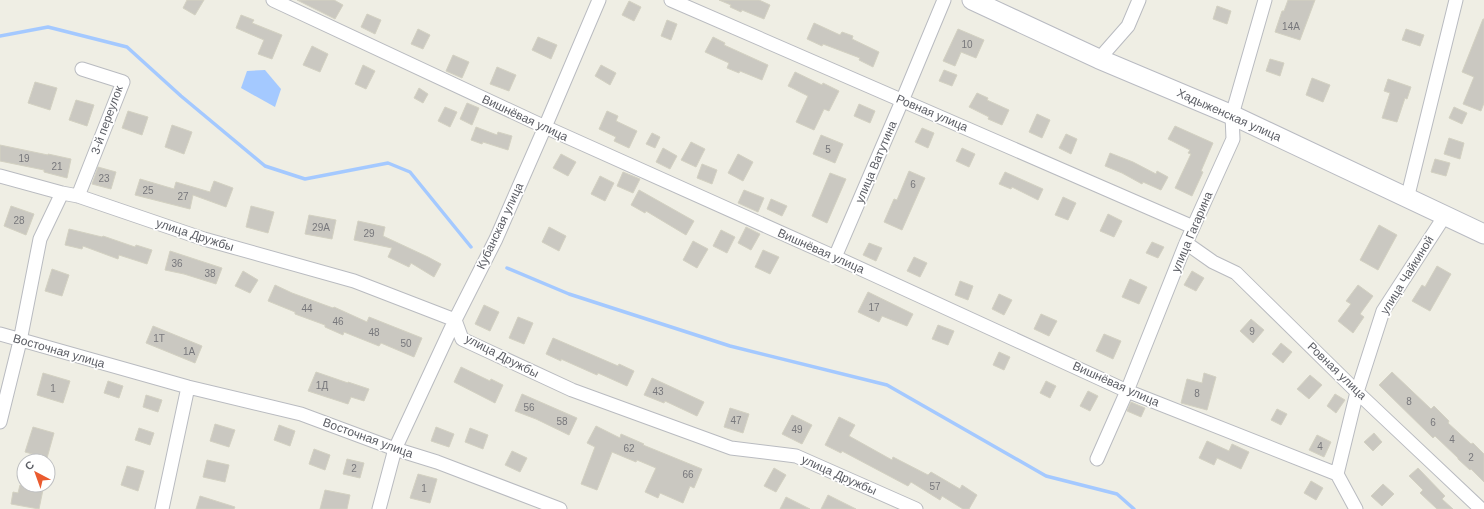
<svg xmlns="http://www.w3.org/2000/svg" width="1484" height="509" viewBox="0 0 1484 509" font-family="Helvetica,sans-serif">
	<rect width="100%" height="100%" fill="#efeee4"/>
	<path fill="#a4c9ff" d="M265 70 281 89 275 107 241 88 247 71Z"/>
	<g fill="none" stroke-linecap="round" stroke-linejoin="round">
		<path stroke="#a4c9ff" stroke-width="3.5" d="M0 36 48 27 127 47 181 96 265 166 305 179 388 163 410 172 471 247
			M507 268 569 294 730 346 887 385 1046 476 1117 494 1134 509"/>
	</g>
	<path fill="#cac8c1" stroke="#d3d1c2" d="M187 0H204L195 15 183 8Z
		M297 0H334L343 5 335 19Z
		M719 0H759L770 5 764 19 742 10 741 12 730 7 731 5Z
		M1288 0H1315L1300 40 1275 32 1282 11H1284Z
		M629 1 641 7 634 21 622 15Z
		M1217 6 1231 11 1227 24 1213 19Z
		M367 14 381 20 375 34 361 27Z
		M241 15 254 20 252 23 282 35 272 59 258 54 264 40 236 28Z
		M1483 19H1484V103L1481 111 1463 104 1474 77 1462 72Z
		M667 20 677 24 671 40 661 36Z
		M814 23 840 35 842 32 853 36 852 39 879 52 873 67 859 60 860 58 823 44 822 46 807 39Z
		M418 29 430 35 423 49 411 44Z
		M958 29 984 40 976 58 961 52 955 66 943 61Z
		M1406 29 1424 35 1420 46 1402 40Z
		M538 37 557 45 551 59 532 50Z
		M713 37 725 43 724 45 768 65 762 80 740 71 739 73 727 68 729 63 705 52Z
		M312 46 328 54 320 72 303 65Z
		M453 55 469 62 462 78 446 71Z
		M1270 59 1284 63 1280 76 1266 71Z
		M363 65 375 71 366 89 355 84Z
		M601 65 616 73 610 85 595 76Z
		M497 67 516 75 509 91 490 84Z
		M944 70 957 75 952 86 939 81Z
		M795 72 822 85 823 83 839 91 829 111 824 109 814 130 796 122 808 96 788 86Z
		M1312 78 1330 85 1323 102 1306 95Z
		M1388 79 1411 87 1407 99 1405 98 1397 122 1382 118 1390 93 1384 91Z
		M35 82 57 88 50 110 28 103Z
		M419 88 428 94 423 103 414 98Z
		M977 93 988 98 987 100 1009 110 1002 125 988 119 989 117 969 107Z
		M76 100 94 105 87 126 69 120Z
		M467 103 479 108 472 125 460 119Z
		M859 104 875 111 870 123 854 116Z
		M445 107 457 112 450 127 438 121Z
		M1454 107 1467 113 1462 124 1449 118Z
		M128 111 148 117 142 135 122 128Z
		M607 111 618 116 616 121 637 131 629 148 614 141 616 137 599 129Z
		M1037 114 1050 120 1042 138 1029 132Z
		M172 125 192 132 184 154 165 147Z
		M1175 126 1213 143 1201 171 1203 172 1192 196 1175 188 1191 154 1188 153 1190 150 1168 139Z
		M476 127 497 135 498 132 512 136 508 150 483 142 482 144 471 140Z
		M922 128 934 133 928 148 915 142Z
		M652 133 660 137 655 148 646 144Z
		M1066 134 1077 139 1071 154 1059 148Z
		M821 135 843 144 835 163 813 154Z
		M1449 138 1464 143 1460 159 1444 154Z
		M691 142 705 149 696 167 681 160Z
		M0 145 48 155V154L71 159 67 178 44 172V170L0 161Z
		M663 148 677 156 670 169 656 162Z
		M962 148 975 154 969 167 956 161Z
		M1110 153 1133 162 1156 174 1157 171 1168 177 1161 190 1143 182 1142 184 1122 173 1105 166Z
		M561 154 576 162 568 176 553 168Z
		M738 154 753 162 743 181 728 173Z
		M1435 159 1450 163 1446 176 1431 172Z
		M702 164 717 170 712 184 697 178Z
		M98 167 116 172 111 189 92 184Z
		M909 171 925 178 902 230 884 222 894 199 897 200Z
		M623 172 640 179 633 193 617 186Z
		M1005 172 1043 189 1038 200 1012 187 1011 189 999 184Z
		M830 173 846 179 827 223 812 216Z
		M600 176 614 183 605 201 591 194Z
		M140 179 174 189 176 182 210 192 214 181 233 188 226 207 193 195 190 209 135 195Z
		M639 190 694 221 686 235 646 211 645 213 631 205Z
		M744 190 764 198 758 212 738 203Z
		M1063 197 1076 203 1068 220 1055 215Z
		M771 199 787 206 782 216 767 209Z
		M11 206 34 214 26 235 4 226Z
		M251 206 274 212 268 233 246 227Z
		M1108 214 1122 221 1114 237 1100 231Z
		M309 215 336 220 332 239 305 234Z
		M358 221 385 227 383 236 428 257 441 264 434 277 411 263 409 267 388 257 392 248 354 240Z
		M1379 225 1397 235 1378 270 1360 260Z
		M549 227 566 236 559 251 542 242Z
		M746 227 760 234 751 250 738 243Z
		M69 229 102 237 103 236 135 247 136 245 152 250 147 264 119 255 118 259 83 246 82 249 65 245Z
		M721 230 735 237 727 253 713 246Z
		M693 241 708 249 697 268 683 260Z
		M1152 242 1164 247 1158 258 1146 253Z
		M869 243 882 248 876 261 863 255Z
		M763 250 779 257 770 274 755 267Z
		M170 251 222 268 216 284 184 274 165 270Z
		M914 257 927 263 920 277 907 271Z
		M1437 266 1451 274 1430 311 1412 301 1422 285 1425 287Z
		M52 269 69 275 62 296 45 291Z
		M243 271 258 280 250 293 235 286Z
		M1192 271 1204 278 1196 291 1184 285Z
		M1130 279 1147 287 1139 304 1122 297Z
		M960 281 973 286 968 300 955 295Z
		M275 285 292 293 333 308 334 307 367 322 369 317 422 338 414 357 381 343 379 346 344 332 343 335 325 327V325L295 314V312L268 301Z
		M1358 285 1373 296 1360 314 1364 317 1353 333 1338 321 1351 304 1346 301Z
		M868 292 913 314 907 326 882 316 879 322 858 312Z
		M999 294 1012 300 1004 315 992 309Z
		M484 305 499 312 490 331 475 324Z
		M1041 314 1057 321 1049 336 1034 329Z
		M518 317 533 323 524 344 509 338Z
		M1251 319 1264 330 1253 343 1240 331Z
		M938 325 954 331 948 345 932 339Z
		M153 326 202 346 195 363 146 343Z
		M1104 334 1121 341 1113 359 1096 351Z
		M553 338 618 366 619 364 634 371 627 386 598 373 597 375 561 359V361L546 354Z
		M1281 343 1292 352 1283 363 1272 354Z
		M999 352 1010 357 1004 370 993 365Z
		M461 367 490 381 491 379 503 385 495 403 454 382Z
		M316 372 348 383V382L369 389 364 401 351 397 348 404 308 391Z
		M1392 372 1431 409 1434 406 1449 421 1448 423 1471 444 1473 443 1484 454V482L1471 469 1470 470 1458 459V458L1435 436 1433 438 1379 385Z
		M43 373 70 381 63 403 37 395Z
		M1204 373 1216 377 1207 410 1181 403 1187 379 1202 383Z
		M1310 375 1322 385 1309 399 1297 389Z
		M652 378 704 402 697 416 665 401 664 403 644 395Z
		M108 381 123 386 119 398 104 393Z
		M1046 381 1056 386 1050 398 1040 393Z
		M1088 391 1098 396 1090 411 1080 406Z
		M522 394 577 418 569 435 536 419 515 411Z
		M1335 394 1345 400 1336 413 1327 406Z
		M146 395 162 400 158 412 143 407Z
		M1131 402 1145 408 1141 417 1127 411Z
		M730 408 749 414 743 433 724 427Z
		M1277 409 1287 414 1281 425 1271 420Z
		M792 415 812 425 802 444 782 434Z
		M839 417 855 425 849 436 892 460 893 457 928 475 931 472 960 489 962 485 977 495 969 509H963L942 496 940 500 911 482 908 486 842 451 841 453 825 445Z
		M215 424 235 430 229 447 210 441Z
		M279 425 295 431 290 446 274 440Z
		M596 426 620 438 621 434 644 444 643 445 702 469 694 488 690 486 683 503 660 493 658 498 645 492 656 468 637 460 636 462 612 452 597 490 581 484 595 447 587 443Z
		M33 427 54 433 47 458 25 452Z
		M436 427 454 434 449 447 431 441Z
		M139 428 154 433 150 445 135 440Z
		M470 428 488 435 483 449 465 442Z
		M1374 433 1382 442 1373 451 1364 442Z
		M1317 435 1331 442 1324 457 1309 450Z
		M1207 441 1229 451 1232 444 1249 452 1241 469 1217 458 1214 465 1199 458Z
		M314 449 330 455 325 470 309 464Z
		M512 451 527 458 520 472 505 465Z
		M347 459 364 463 360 478 343 474Z
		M207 460 229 465 225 482 203 477Z
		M127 466 144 471 138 491 121 485Z
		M774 468 786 475 776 492 764 486Z
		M1418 468 1445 496 1442 499 1453 509H1437L1420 493 1423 490 1409 476Z
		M418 474 437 479 430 503 410 498Z
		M1311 481 1323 488 1316 500 1304 493Z
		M1383 484 1394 494 1382 506 1371 496Z
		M20 485H44L39 509 11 504 13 492 18 493Z
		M325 490 350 495 347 509H320Z
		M828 495 856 509H821Z
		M200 496 235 507 234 509H196Z
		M786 497 810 509H780Z"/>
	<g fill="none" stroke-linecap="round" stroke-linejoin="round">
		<defs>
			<path id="street" d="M273 0 545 127 835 257 1127 391 1337 474 1356 509
				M671 0 1193 227
				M1099 59 1128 26 1139 0
				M0 176 62 193 78 196 204 239 354 281 455 320 462 339 572 390 731 448 796 456 916 509
				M78 196 123 82 82 69
				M1407 199 1456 0
				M1186 243 1213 262 1236 273 1357 392 1481 509
				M835 257 902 101 944 0
				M0 334 188 387 301 414 395 449 437 462 560 509
				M0 422 20 341 40 239 62 193
				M1097 459 1127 391 1186 243 1233 139 1232 115 1265 0
				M1337 474 1357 392 1383 311 1444 217
				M162 509 188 387
				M379 509 395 449 455 320 496 239 545 127 599 0"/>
			<path id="secondary" d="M972 0 1099 59 1232 115 1484 234"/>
		</defs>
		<use href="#street" stroke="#b9bbc0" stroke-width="15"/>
		<use href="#secondary" stroke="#b9bbc2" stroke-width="21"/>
		<use href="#street" stroke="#fff" stroke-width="13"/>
		<use href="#secondary" stroke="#fff" stroke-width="19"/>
	</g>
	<g text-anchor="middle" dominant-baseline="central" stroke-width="3.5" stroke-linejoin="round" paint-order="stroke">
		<g font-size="10" fill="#78787c">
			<text x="1291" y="26">14А</text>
			<text x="967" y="44">10</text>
			<text x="828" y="149">5</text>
			<text x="24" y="158">19</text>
			<text x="57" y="166">21</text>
			<text x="104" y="178">23</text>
			<text x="913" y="184">6</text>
			<text x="148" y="190">25</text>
			<text x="183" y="196">27</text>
			<text x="19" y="220">28</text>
			<text x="321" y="227">29А</text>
			<text x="369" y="233">29</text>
			<text x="177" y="263">36</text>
			<text x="210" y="273">38</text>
			<text x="874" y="307">17</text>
			<text x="307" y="308">44</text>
			<text x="338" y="321">46</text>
			<text x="1252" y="331">9</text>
			<text x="374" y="332">48</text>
			<text x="159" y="338">1Т</text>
			<text x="406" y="343">50</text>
			<text x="189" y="351">1А</text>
			<text x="322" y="385">1Д</text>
			<text x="53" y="388">1</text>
			<text x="658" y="391">43</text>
			<text x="1197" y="393">8</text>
			<text x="1409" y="401">8</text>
			<text x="529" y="407">56</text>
			<text x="736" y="420">47</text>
			<text x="562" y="421">58</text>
			<text x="1433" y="422">6</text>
			<text x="797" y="429">49</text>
			<text x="1452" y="439">4</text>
			<text x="1320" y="446">4</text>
			<text x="629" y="448">62</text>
			<text x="1471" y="457">2</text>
			<text x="354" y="468">2</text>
			<text x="688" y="474">66</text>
			<text x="935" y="486">57</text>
			<text x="424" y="488">1</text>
		</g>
		<g font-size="12" fill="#5c5e65" stroke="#fff">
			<text transform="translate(932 113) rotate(23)">Ровная улица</text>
			<text transform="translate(1229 115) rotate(24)">Хадыженская улица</text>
			<text transform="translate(525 118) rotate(25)">Вишнёвая улица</text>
			<text transform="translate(107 120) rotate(-70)">3-й переулок</text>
			<text transform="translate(876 162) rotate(-67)">улица Ватутина</text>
			<text transform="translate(500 226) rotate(-65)">Кубанская улица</text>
			<text transform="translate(1192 232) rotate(-67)">улица Гагарина</text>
			<text transform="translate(195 235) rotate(18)">улица Дружбы</text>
			<text transform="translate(821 251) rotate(24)">Вишнёвая улица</text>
			<text transform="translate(1407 275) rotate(-58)">улица Чайкиной</text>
			<text transform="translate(59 351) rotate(16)">Восточная улица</text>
			<text transform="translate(502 356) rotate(27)">улица Дружбы</text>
			<text transform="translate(1337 371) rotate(44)">Ровная улица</text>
			<text transform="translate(1116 384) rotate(24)">Вишнёвая улица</text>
			<text transform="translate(368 438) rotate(20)">Восточная улица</text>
			<text transform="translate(839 475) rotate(24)">улица Дружбы</text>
		</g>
	</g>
	<g transform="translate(36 473) rotate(319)"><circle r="19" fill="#ffffff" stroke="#bebfc1"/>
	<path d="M0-3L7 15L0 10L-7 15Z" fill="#ea5b2f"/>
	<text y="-6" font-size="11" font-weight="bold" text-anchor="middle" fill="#5c5e65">С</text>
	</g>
</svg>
